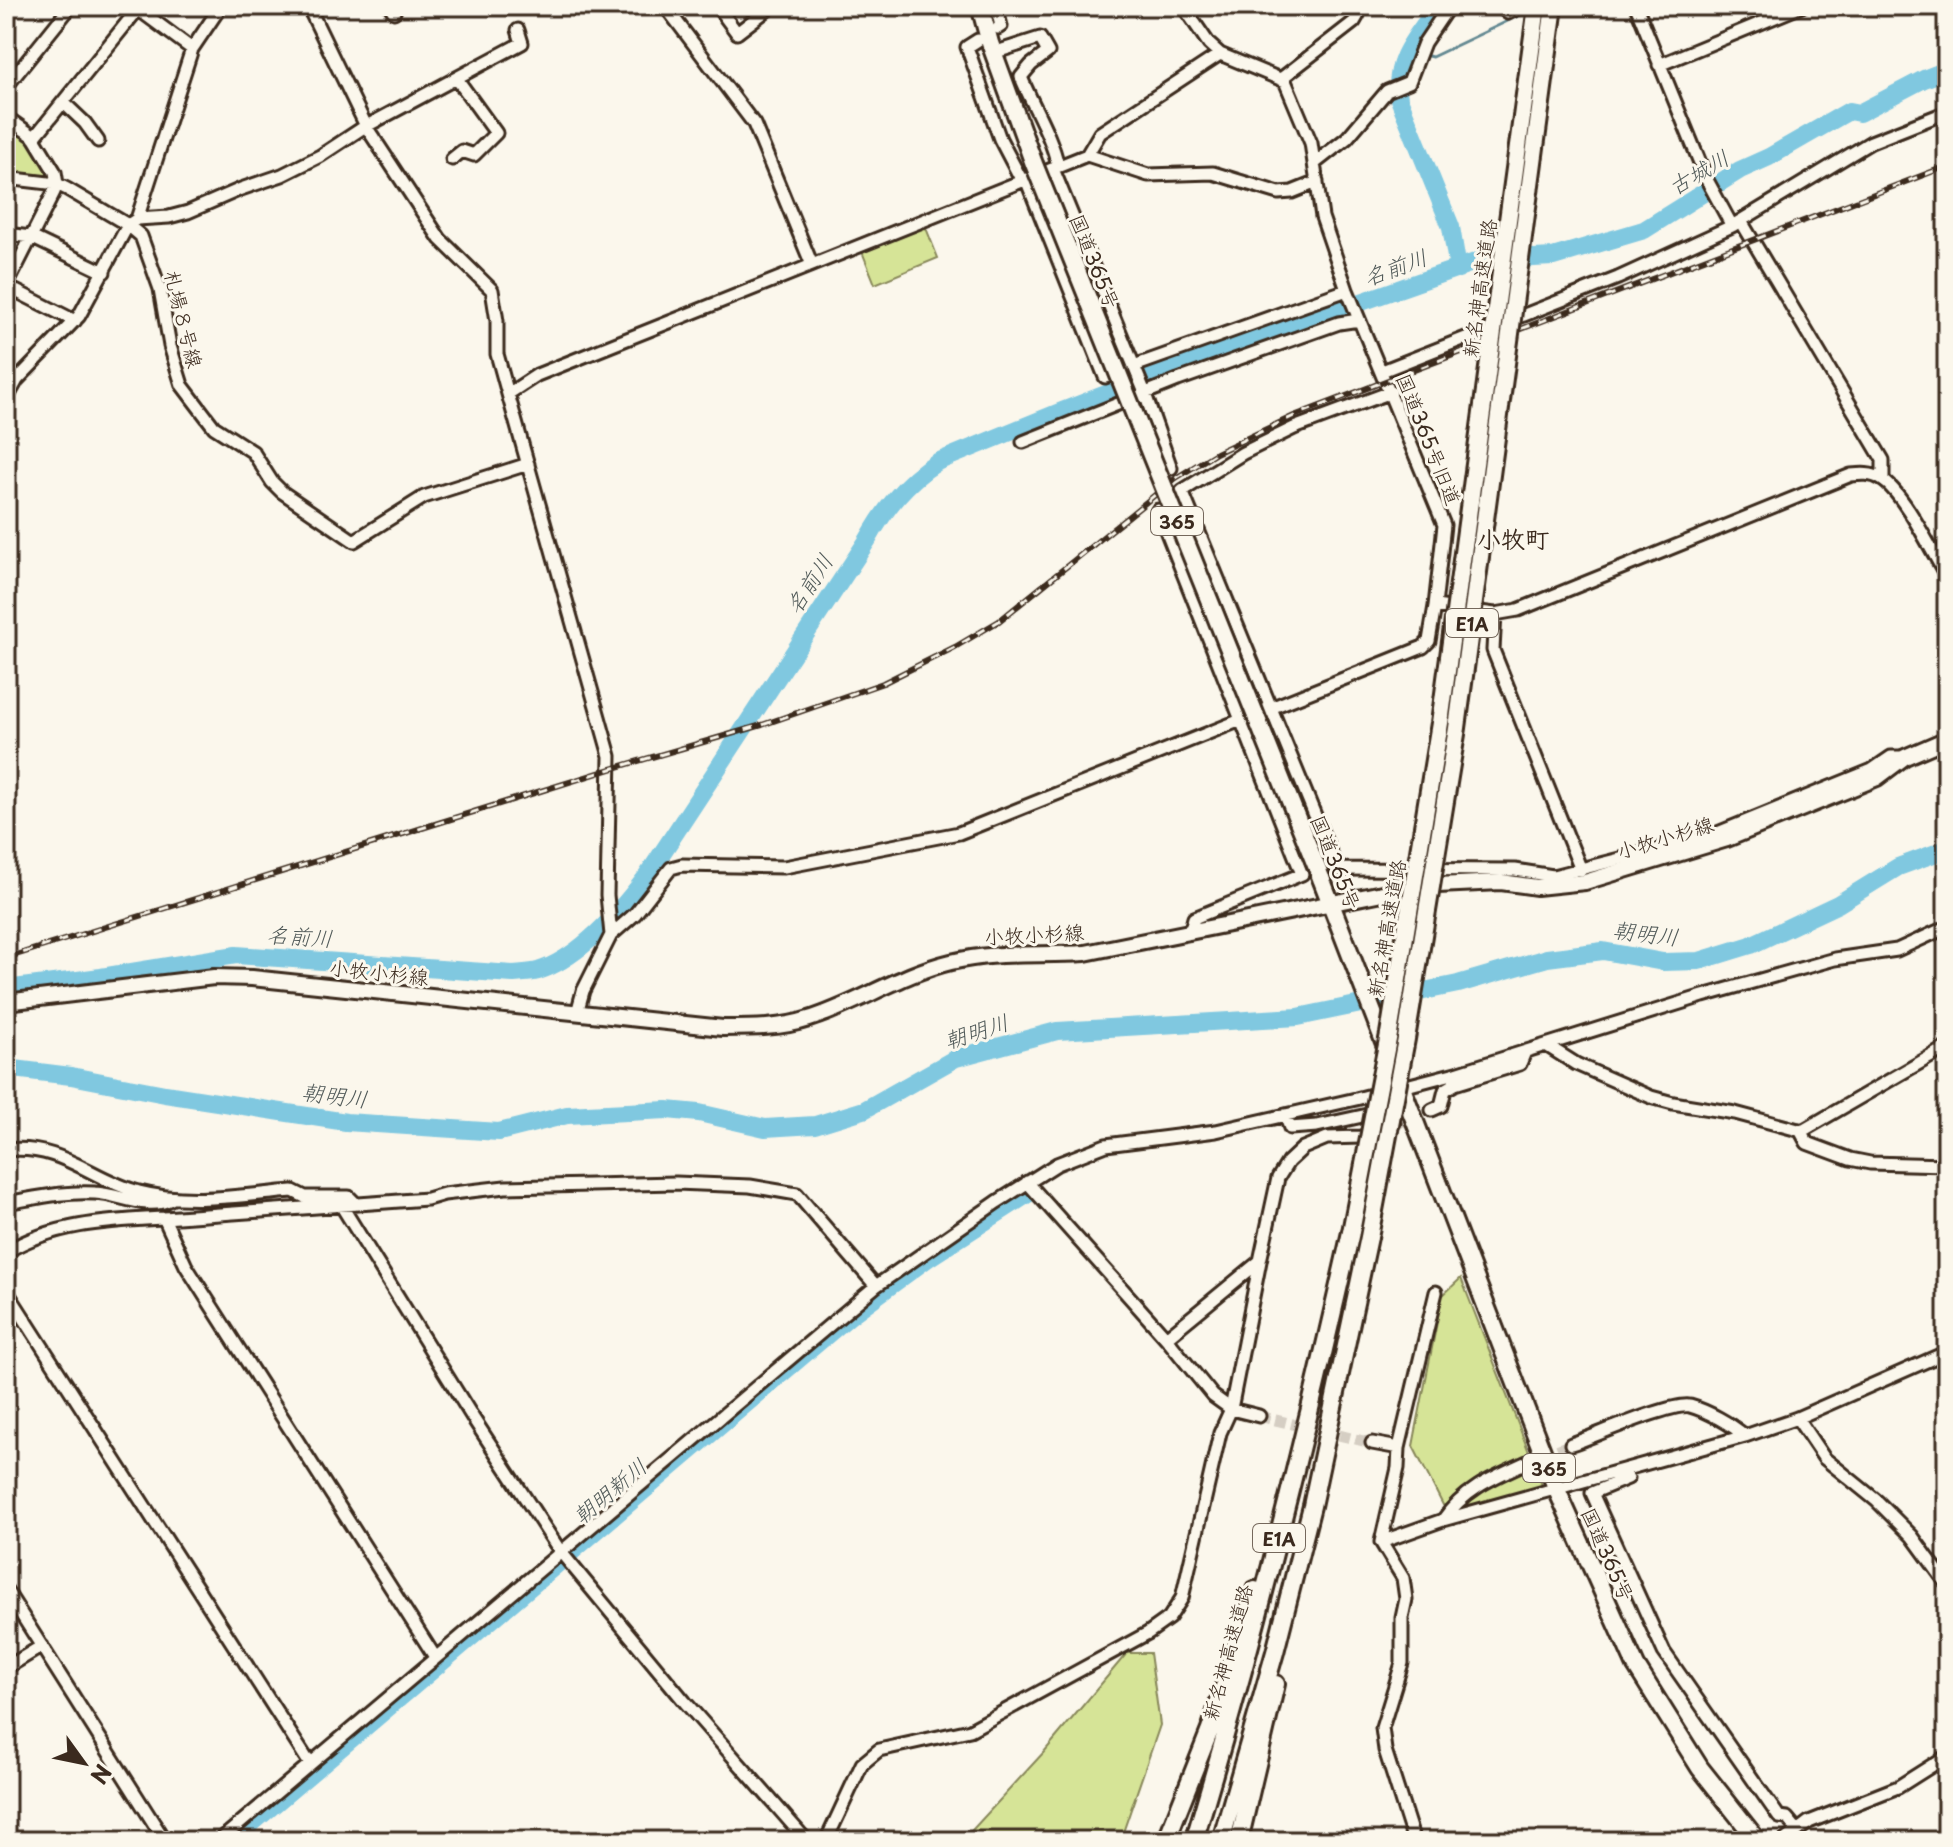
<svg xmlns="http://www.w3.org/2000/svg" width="1953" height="1847" viewBox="0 0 1953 1847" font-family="'Playpen Sans','Klee One',sans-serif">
	<rect width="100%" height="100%" fill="#fbf7ec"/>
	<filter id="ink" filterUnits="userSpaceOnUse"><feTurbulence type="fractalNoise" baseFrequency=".0125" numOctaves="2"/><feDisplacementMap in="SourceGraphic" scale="16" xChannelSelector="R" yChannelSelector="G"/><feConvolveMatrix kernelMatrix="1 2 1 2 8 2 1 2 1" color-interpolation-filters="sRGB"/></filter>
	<g filter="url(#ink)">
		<path fill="#d6e497" stroke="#88875a" stroke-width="2" d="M6 121 29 137 52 177 6 173Z
			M924 223 938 258 875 284 861 249Z
			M1461 1278 1543 1488 1477 1510 1443 1505 1413 1446 1442 1296Z
			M1127 1653H1150L1160 1725 1120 1841H962L1044 1752Z"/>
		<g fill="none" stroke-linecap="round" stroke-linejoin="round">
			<path stroke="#648992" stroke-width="3" d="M1411 45 1415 49
				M1424 55 1432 57 1531 10"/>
			<path stroke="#80c8e0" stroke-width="18" d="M1438 6C1416 37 1393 59 1399 99L1451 227 1458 269
				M6 989 101 977 236 955 513 974C521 973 531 973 538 971 580 958 622 909 647 876L867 541C885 509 905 482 937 462L1062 411 1176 367 1478 261 1553 257 1644 230 1740 170 1769 157 1849 111 1859 113 1924 79 1947 70
				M6 1068 71 1076 165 1094 346 1122 499 1132 567 1115 667 1110 699 1113 765 1128 815 1125 864 1110 956 1058 1057 1031 1298 1017 1458 984 1547 958 1603 951 1663 962 1699 961 1751 945 1838 904 1898 867 1947 849
				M231 1841 852 1314 927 1259 1031 1192"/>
			<path stroke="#d5cec3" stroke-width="11" stroke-dasharray="11 5.5" stroke-linecap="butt" d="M1396 1124 1432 1110
				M1259 1416 1372 1443
				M1527 1462 1571 1444"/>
			<defs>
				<path id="minor" d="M134 6 192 49
					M308 6 367 128 440 239 492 290 497 321V354L508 394 610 756 607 895 611 935 583 991 577 1013
					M390 6 394 12
					M665 6 754 124 812 265
					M717 6 737 33 772 6
					M996 6 1001 26 998 28
					M1183 6 1209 44 1220 54 1285 81 1311 143 1322 217 1347 290 1444 525 1435 606 1495 614 1518 610 1851 475C1861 474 1872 473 1881 479 1903 491 1933 554 1947 577
					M1500 6 1508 13 1521 6
					M1636 6 1707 180 1732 226 1871 142 1947 112
					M978 40 967 47 1000 139 1022 181
					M993 53 1040 38 1048 52 1031 65 1021 77C1033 107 1051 134 1058 166
					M1659 65 1802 6
					M1282 78 1354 22 1358 15 1356 6
					M6 87 71 6
					M64 103 85 123 98 141
					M6 117 33 136 55 172 57 184 54 192 6 287
					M34 138 138 9
					M1087 155 1148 175 1213 173 1279 193 1292 192 1317 182
					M452 159 462 151 474 155 496 133 457 79
					M1315 163 1347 138 1387 91 1409 82 1424 43 1449 6
					M1053 169 1143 388 1171 468
					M6 178 57 184 67 189 128 225 141 236 160 289 170 346 182 385 214 427 253 452 272 482 282 492 354 541 424 497 528 464
					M1026 179 1105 377 1123 370
					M137 219 169 217 188 212 241 189 282 175 320 156 361 129 522 43 518 30
					M1741 221 1883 460V479
					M6 234 31 237 104 272
					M6 286 75 321
					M1134 366 1347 290
					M1382 371 1618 278 1732 226
					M1391 392 1294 428 1243 453 1182 491 1337 869 1515 870 1553 876 1710 836 1872 770 1891 757H1905
					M508 394 537 375 1087 155 1100 133 1220 54
					M6 400 17 380 79 316 128 225 137 219 192 49 221 6
					M1023 442 1178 380 1339 323 1359 320
					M1158 510 1302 874 1194 918 1190 933
					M1495 614 1493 650 1581 870
					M611 935 635 914 671 868 682 865 784 867 959 833 1423 647 1429 641 1435 606
					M1546 1045 1576 1064 1651 1097 1673 1103 1735 1113 1802 1131 1947 1047
					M1432 1110 1441 1106 1445 1090 1455 1084 1520 1064 1525 1052
					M1285 1115 1290 1128 1317 1126 1381 1112 1394 1123
					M1800 1130 1807 1143 1850 1159 1870 1163 1947 1165
					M6 1150C63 1144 90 1179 139 1192 189 1205 243 1195 293 1191L305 1197H349L356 1204
					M1027 1182 1166 1338 1213 1396 1231 1409 1259 1416
					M6 1203C36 1198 65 1191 95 1193 120 1194 147 1211 171 1199
					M341 1205 473 1418 560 1551 685 1702 807 1841
					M164 1218 427 1199 444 1194 505 1187 676 1183 750 1186 797 1194 876 1286
					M6 1252C54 1223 109 1221 164 1218L186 1266 435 1657
					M6 1290 310 1764
					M1166 1338 1260 1261 1278 1178 1288 1162 1303 1148 1327 1138 1361 1137 1374 1132
					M1797 1418 1824 1458 1877 1501 1912 1536 1947 1584
					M1372 1443 1399 1448
					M1571 1444C1593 1437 1672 1402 1690 1406 1708 1411 1731 1424 1745 1436
					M1628 1478 1592 1493 1664 1652 1779 1817 1787 1818 1797 1830
					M1443 1520C1464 1489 1494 1477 1527 1462
					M1381 1542 1443 1520 1745 1436 1797 1418 1947 1352
					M6 1590 165 1841
					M6 1668 42 1646
					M219 1841 876 1286 997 1202 1057 1164 1106 1145 1216 1131 1356 1099 1456 1073 1703 996 1835 959 1897 950 1947 927
					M826 1841 862 1764 879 1750 970 1730 1148 1633 1169 1618 1182 1598 1220 1433 1231 1409 1260 1261
					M1414 1841 1385 1750 1382 1728 1402 1663V1618L1406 1599 1403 1578 1381 1542 1398 1468 1399 1448 1436 1292
					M1784 1841 1809 1822 1898 1787 1947 1756"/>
				<path id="major" d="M6 1002 214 977 252 978 723 1028C752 1028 782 1028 809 1019 857 1004 901 974 951 962 995 951 1040 956 1085 953L1417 886 1501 882 1537 887 1585 882 1727 839 1877 778 1905 757 1947 739"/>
				<path id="highway" d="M980 6 990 43 1034 164
					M1321 878 1557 1490 1636 1666 1700 1768 1758 1841
					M1166 1841 1210 1730 1255 1590
					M1194 1841C1255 1640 1305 1437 1351 1232
					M1221 1841 1275 1652 1312 1506 1369 1237
					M1239 1841 1276 1684"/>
			</defs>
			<use href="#minor" stroke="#3b2a1e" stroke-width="17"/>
			<use href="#major" stroke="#3b2a1e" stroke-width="20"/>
			<use href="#highway" stroke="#3b2a1e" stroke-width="22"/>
			<use href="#minor" stroke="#fbf7ec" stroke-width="11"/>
			<use href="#major" stroke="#fbf7ec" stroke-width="14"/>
			<use href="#highway" stroke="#fbf7ec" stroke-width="16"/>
			<defs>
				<path id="rail" d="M6 958 611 769 762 725 883 683 955 647 999 621 1176 478 1216 453 1294 416 1947 166"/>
			</defs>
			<use href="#rail" stroke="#3b2a1e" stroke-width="6"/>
			<use href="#rail" stroke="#fbf7ec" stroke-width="3" stroke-dasharray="9" stroke-linecap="butt"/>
			<defs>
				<path id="highway-bridge" d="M1034 164 1321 878
					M1351 1232 1389 1034 1440 723 1537 6
					M1369 1237 1406 1039 1457 728 1554 6"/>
			</defs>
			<use href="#highway-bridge" stroke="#3b2a1e" stroke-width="22" stroke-linecap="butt"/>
			<use href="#highway-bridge" stroke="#fbf7ec" stroke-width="16"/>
		</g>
	</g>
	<g text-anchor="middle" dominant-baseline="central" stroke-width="6" stroke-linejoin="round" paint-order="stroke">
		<g fill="#fbf7ec" stroke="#75685c" stroke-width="2">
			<rect x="1151" y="507" width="52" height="28" rx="6"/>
			<rect x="1446" y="609" width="52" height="28" rx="6"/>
			<rect x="1523" y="1454" width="52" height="28" rx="6"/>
			<rect x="1253" y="1524" width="52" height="28" rx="6"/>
		</g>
		<g font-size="18" font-weight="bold" fill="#3b2a1e">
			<text x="1177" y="521">365</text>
			<text x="1472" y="623">E1A</text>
			<text x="1549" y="1468">365</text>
			<text x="1279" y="1538">E1A</text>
		</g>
		<g font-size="20" fill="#3b2a1e" stroke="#fbf7ec">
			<text transform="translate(1095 261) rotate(68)">国道365号</text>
			<text transform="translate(1479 288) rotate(-82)">新名神高速道路</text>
			<text transform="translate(184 319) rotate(76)">札場８号線</text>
			<text transform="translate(1429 439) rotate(68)">国道365号旧道</text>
			<text transform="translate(1665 837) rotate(-17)">小牧小杉線</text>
			<text transform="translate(1336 862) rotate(68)">国道365号</text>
			<text transform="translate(1386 928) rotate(-80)">新名神高速道路</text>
			<text transform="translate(1034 934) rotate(-3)">小牧小杉線</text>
			<text transform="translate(379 972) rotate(6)">小牧小杉線</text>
			<text transform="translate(1608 1554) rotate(66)">国道365号</text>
			<text transform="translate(1227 1652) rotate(-75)">新名神高速道路</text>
		</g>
		<g font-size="22" font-style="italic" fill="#505958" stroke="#fbf7ec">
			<text transform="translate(1698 171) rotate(-30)">古城川</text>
			<text transform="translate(1395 266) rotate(-20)">名前川</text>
			<text transform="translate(808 583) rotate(-57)">名前川</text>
			<text transform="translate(1646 932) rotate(7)">朝明川</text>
			<text transform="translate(300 935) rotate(4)">名前川</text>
			<text transform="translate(976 1030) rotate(-18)">朝明川</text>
			<text transform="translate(335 1094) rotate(7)">朝明川</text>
			<text transform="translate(609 1490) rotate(-40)">朝明新川</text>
		</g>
		<g font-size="24" font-weight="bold" fill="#3b2a1e" stroke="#fbf7ec">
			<text x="1513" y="538">小牧町</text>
		</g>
	</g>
	<rect width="1953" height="1847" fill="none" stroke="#fbf7ec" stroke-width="32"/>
	<rect x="16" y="16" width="1921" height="1815" fill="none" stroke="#3b2a1e" stroke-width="3" filter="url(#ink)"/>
	<g transform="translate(84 1763) rotate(123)" stroke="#fbf7ec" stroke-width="6" paint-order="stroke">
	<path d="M0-6L14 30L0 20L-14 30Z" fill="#3b2a1e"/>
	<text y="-12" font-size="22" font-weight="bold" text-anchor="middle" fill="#3b2a1e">N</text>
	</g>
</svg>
